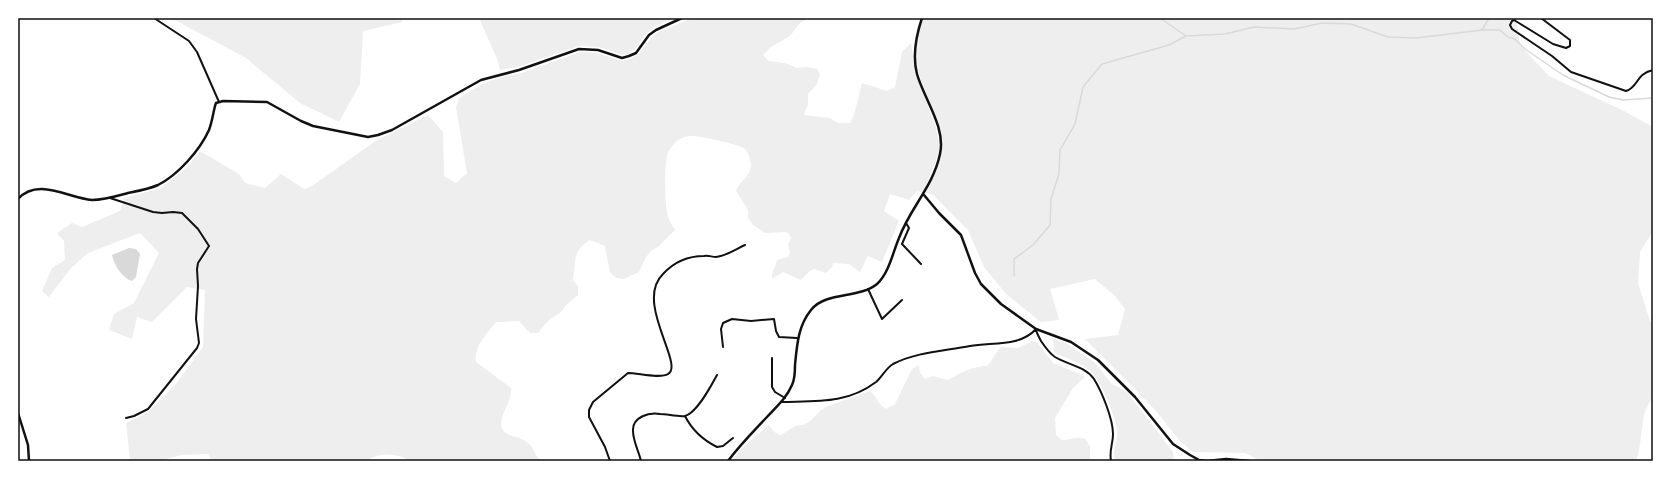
<svg xmlns="http://www.w3.org/2000/svg" width="1671" height="479" viewBox="0 0 1671 479" font-family="'PT Sans',sans-serif">
	<rect width="100%" height="100%" fill="#fff"/>
	<path fill="#eee" d="M171 18H403L402 22 363 31 360 84 339 122 300 103 246 58Z
		M479 18H675L655 27 647 33 634 50 628 54 622 55 599 47 579 46 518 67 500 70 497 59Z
		M693 18H808L799 24 790 36 771 47 763 55 769 61 785 63 797 68 806 67 817 69 820 74 817 84 808 94V104L804 115 830 118 838 123H850L854 115 862 83 887 91 895 87 902 52 911 43 916 75 936 127 939 143V153L923 193 917 191 909 200 890 194 884 211 899 221 882 262 868 256 860 272 849 264 833 263 832 267 826 273 814 269 810 271 801 280 783 272 772 279V275L777 260 788 257 790 253 788 245 791 238 789 234 786 232 765 233 753 225 748 218V210L736 191C740 180 751 177 751 165 751 162 748 151 745 149 739 144 700 136 692 136 688 136 683 137 680 139 675 141 668 151 667 155 664 169 665 199 667 213 668 219 672 225 675 230L658 247 651 251 646 257 639 272 624 279 616 278 610 272 605 246 590 240C572 251 576 261 573 280L578 286V295L566 305 561 312 548 321 538 333H530L519 321 496 322C487 334 473 347 476 362L511 388C512 400 505 406 502 418 497 439 518 434 528 443 534 448 535 456 541 461H410C397 453 379 452 367 461H212L208 454 181 455 159 461 130 460 126 423 147 413 176 384 203 347 205 290 187 287 152 322 137 317 132 339 109 330 114 314 134 303 159 253 140 233 88 253 71 268 49 297 42 291 52 268 65 260 64 241 57 233 72 223 82 227 120 211 124 198 161 188 187 167 200 151 239 174 245 183 265 188 281 174 304 189 312 186 377 140 428 115 443 132 444 176 456 183 467 173 456 107 459 98 484 83 505 76 522 73 580 52 597 53 622 61 630 59 638 55 652 37 658 32Z
		M924 18H1516L1520 45 1549 76 1624 111 1653 127V231L1640 252 1638 283 1650 321 1653 323V395L1644 414 1639 451 1636 461H1261L1245 453 1193 452 1180 441 1156 411 1134 388 1085 339 1118 335 1125 309 1115 296 1095 279 1050 289 1059 320 1041 322 1007 295 984 267 968 230 933 195 926 193C936 171 944 160 941 134 934 114 912 65 915 45 916 36 921 26 924 18Z
		M1055 339 1066 343 1095 363 1112 384 1127 392 1173 452 1174 460 1181 461H1115C1112 448 1118 442 1117 431 1115 414 1102 382 1089 370 1080 363 1068 358 1056 354L1054 351 1053 340Z
		M1032 341 1037 342 1053 363 1082 375 1085 377 1073 388 1055 418 1056 435 1062 440C1071 440 1076 436 1085 439L1090 446V461H732L741 449 769 425 774 432 781 435 795 426 803 425 810 421 821 410 828 406 870 391C877 397 878 404 886 409L895 404 912 369 919 365 920 373 925 379 933 376 948 380C960 373 973 366 987 366 993 360 995 353 1001 347L1018 348Z"/>
	<path fill="#d9d9d9" d="M129 248 136 249 140 254 136 277 132 281C122 278 114 265 112 255Z"/>
	<g fill="none" stroke-linecap="round" stroke-linejoin="round">
		<path stroke="#d9d9d9" stroke-width="1.5" d="M1160 18 1186 36
			M1482 30 1489 18
			M1014 276V259L1033 245 1050 225 1051 199 1059 174 1060 150 1075 124 1083 87 1102 64 1169 45 1186 36 1225 34 1254 27 1294 29 1322 23 1351 24 1388 37 1416 38 1482 30H1500L1508 37 1515 39 1525 49 1563 75 1609 97 1623 100 1653 98"/>
		<path stroke="#111" stroke-width="2" d="M154 18 189 41 197 52 219 102
			M1541 18 1570 40V46L1566 48 1553 44 1514 20 1512 21 1510 25 1512 29 1552 56 1571 72 1626 91C1639 87 1635 74 1653 70
			M1588 18H1591
			M110 198 153 212 162 213 173 212 182 213 198 229 209 246 198 263 197 269 198 286 196 319 199 343 197 348 148 409 134 416 126 418
			M906 223 909 228 902 244 921 264
			M868 289 882 319 902 300
			M1036 330C1037 334 1039 337 1041 341 1045 347 1049 353 1055 357 1068 365 1085 366 1094 379 1102 392 1113 419 1113 434 1113 444 1109 450 1111 461
			M723 347 721 329 723 323 732 319 751 321 774 319 776 331 779 337 797 338
			M772 358V387L775 392 785 398
			M782 402C817 401 847 404 876 382 882 377 886 368 893 364 916 352 945 351 970 346 992 342 1020 347 1036 329
			M685 416C692 430 703 440 717 447L723 446 733 438
			M610 461 605 447 589 417V410L593 402 628 373C638 373 660 379 668 374 685 365 634 302 663 274 674 262 688 256 704 256 708 255 712 257 716 257 726 256 736 249 745 245
			M641 461C639 452 633 441 633 431 632 417 649 412 660 414 667 414 678 417 685 416 697 413 711 386 717 375"/>
		<path stroke="#111" stroke-width="2.5" d="M924 195 939 213 961 235 975 273 981 284 1001 304 1036 329 1071 342 1098 360 1135 397 1173 444 1190 455 1199 460 1207 461 1226 459 1249 461
			M18 199C38 177 68 198 92 200 104 200 117 196 128 193 138 191 149 189 158 185 178 175 200 150 209 130 212 122 213 114 215 106L216 103 223 101 267 102 301 121 313 126 368 137 378 135 392 130 481 80 519 70 579 49 598 50 622 58 629 56 636 53 649 35 656 30 682 18
			M18 413 28 445 29 461
			M728 461C740 445 753 432 766 418 776 407 786 399 792 385 795 379 795 371 795 365 797 345 798 326 811 310 826 291 859 299 877 284 889 273 893 252 899 238 910 208 933 187 940 154 946 127 924 99 917 74 912 55 916 36 922 18"/>
	</g>
	<rect width="1671" height="479" fill="none" stroke="#ffffff" stroke-width="38"/>
	<rect x="19" y="19" width="1633" height="441" fill="none" stroke="#111" stroke-width="1.5"/>
</svg>
